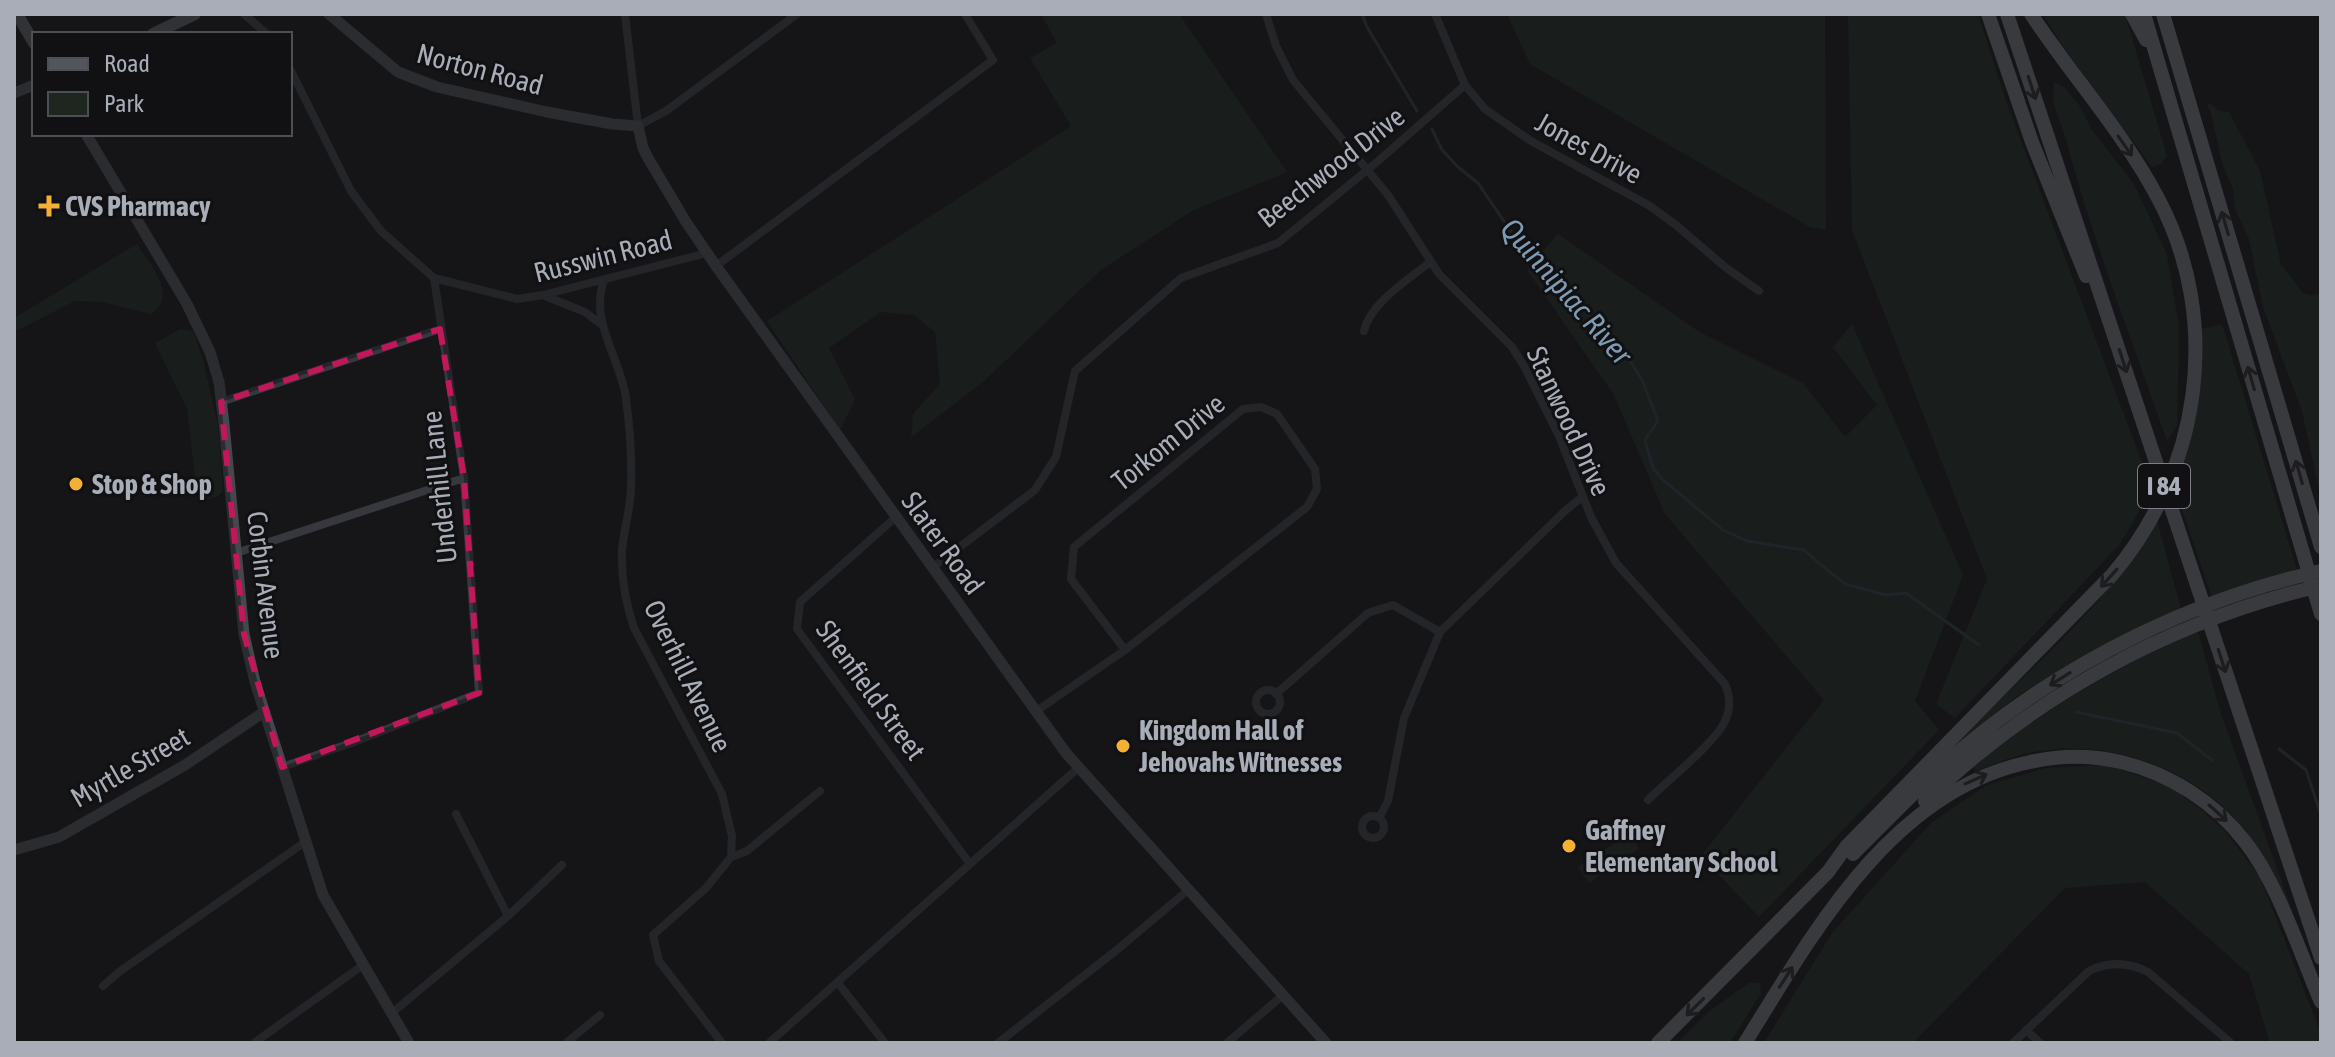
<svg xmlns="http://www.w3.org/2000/svg" width="2335" height="1057" viewBox="0 0 2335 1057" font-family="'Asap Condensed',sans-serif">
	<rect width="100%" height="100%" fill="#161618"/>
	<path fill="#1e261f" d="M1041 14H1179L1287 172 1192 211 1101 270 983 382 911 437 913 414 940 384 935 332 914 315 881 312 829 348 855 399 840 430 767 321 1071 126 1030 58 1057 43Z
		M1507 14H1825L1826 230 1810 227 1530 64Z
		M1848 14H1978L2006 101 2152 489 2120 544 1955 718 1936 704 1987 579 1852 230Z
		M2043 14H2125L2167 156 2161 164 2152 167 2064 48Z
		M2054 82 2064 87 2079 105 2092 130 2134 184 2167 255 2179 328 2177 426 2167 441C2133 343 2093 241 2066 140 2060 118 2050 105 2054 82Z
		M2209 103 2220 111 2229 112 2260 171 2281 265 2303 293 2309 295 2321 294V498L2302 411 2263 307 2249 239 2235 209 2233 189 2223 166 2210 110 2207 106Z
		M1558 234 1701 333 1803 383 1845 437 1877 405 1833 347 1852 324 1963 575 1915 701 1939 730 1759 917 1701 856 1824 700 1665 514 1614 395 1527 270Z
		M137 244C150 264 179 296 151 314L101 302 75 301 18 330H14V318Z
		M2222 324 2297 570 2212 597 2174 487 2201 329Z
		M180 329 193 331 203 360 218 425 223 491 217 497 198 501 187 409 155 343Z
		M2157 521 2181 609 2084 655 2016 697 1955 748 1952 746C2022 677 2107 606 2157 521Z
		M2198 631 2220 711 2293 913 2289 914C2278 888 2267 861 2251 838 2204 772 2113 737 2034 752 2014 755 1995 764 1976 771L1973 767C2046 708 2113 669 2198 631Z
		M2109 765 2170 787 2198 807 2225 831 2260 877 2321 1034V1043H2270L2249 974 2145 882 2065 888 1913 1043H1764L1832 933 1932 822 1987 785 2046 768Z
		M1629 833 1639 849 1589 883 1578 867Z
		M1749 983H1760L1761 993 1730 1043H1677L1708 1012Z"/>
	<g fill="none" stroke-linecap="round" stroke-linejoin="round">
		<path stroke="#2c353c" stroke-width="3" d="M1362 14 1367 27 1417 111
			M1432 129 1442 150 1458 167 1478 183 1512 233 1541 270 1620 345 1642 380 1658 421 1645 440 1653 468 1662 479 1723 530 1747 541 1804 550 1832 574 1846 584 1885 595 1906 593 1979 645
			M2076 712 2177 733 2212 760
			M2279 749 2306 770 2321 815"/>
		<path stroke="#37383d" stroke-width="8" d="M244 14 267 34
			M625 14 638 126 666 111 797 14
			M1266 14 1276 46 1293 80 1388 195 1439 274 1512 347 1524 366 1559 436 1591 517 1616 563 1725 684C1730 696 1731 709 1725 721 1716 742 1666 782 1648 800
			M1435 14 1465 85 1485 109 1531 141 1650 206 1676 225 1725 267 1759 291
			M290 69 351 191 381 231 434 278 517 299 543 295 707 253
			M716 266 993 60 965 14
			M604 280C589 321 620 357 626 398 630 428 632 459 631 489 630 510 624 530 622 550 621 577 625 602 634 628L722 794 732 836 731 857
			M545 296 585 312 601 324
			M1364 331C1370 303 1408 280 1430 262
			M221 402 440 329
			M1261 407 1277 414 1315 469 1317 489 1307 507 1125 650 1071 579 1074 547 1243 409Z
			M896 517 800 602 797 629 970 864
			M236 553 464 478
			M932 568 1035 490 1056 457 1075 371 1181 278 1278 243 1377 162 1465 85
			M1256 702a12 12 0 1 1 24 0a12 12 0 1 1-24 0Z
			M1276 694 1368 613 1393 605 1440 632
			M1035 712 1125 650
			M282 767 354 742 479 693 464 478 434 278
			M456 814 508 916
			M1362 827a11 11 0 1 1 22 0a11 11 0 1 1-22 0Z
			M1379 818 1388 801 1404 718 1440 632 1566 510 1582 497
			M838 983 885 1043
			M103 986 119 972 305 842
			M392 1013 508 916 562 865
			M2026 1030 2040 1043
			M254 1043 363 965
			M566 1043 600 1015
			M722 1043 659 961 653 935 706 888 731 857 747 851 820 791
			M769 1043 1078 768
			M998 1043 1118 949 1188 890
			M1227 1043 1283 995
			M2013 1043 2089 971C2109 961 2128 962 2148 972L2231 1043"/>
		<path stroke="#45474d" stroke-width="11" d="M329 14 398 72 437 87 547 112 612 124 638 126 643 148 648 158 686 222 716 266 1066 753 1326 1043
			M14 93 34 85
			M86 134 187 304 210 352 219 382 224 424 244 634 255 682 323 895 409 1043
			M14 850 59 837 185 765 264 712"/>
		<path stroke="#53555c" stroke-width="12" d="M17 14 34 43
			M153 34 195 14"/>
		<path stroke="#63666e" stroke-width="14" d="M1988 14 2032 142 2086 276
			M2007 14 2321 958
			M2132 14 2146 40
			M2144 14 2321 614
			M2163 14 2321 547
			M1925 801C2034 696 2172 620 2320 586
			M1853 854C1892 815 1930 775 1973 740 2072 659 2195 599 2321 571
			M1658 1043 1828 872 1846 847 2112 575C2200 472 2223 322 2159 200 2124 133 2072 76 2031 14
			M1745 1043C1813 933 1892 790 2030 762 2060 755 2091 755 2121 762 2170 774 2215 802 2246 843 2278 884 2300 953 2321 1002"/>
	</g>
	<defs><path id="oneway-shaft" d="M-6 0H5M1.5-3L5.5 0L1.5 3" fill="none" stroke-width="1.6" stroke-linecap="round" stroke-linejoin="round" transform="scale(2)"/></defs>
	<g stroke="#26262a">
		<use href="#oneway-shaft" transform="translate(2032 88) rotate(72)"/>
		<use href="#oneway-shaft" transform="translate(2125 146) rotate(55)"/>
		<use href="#oneway-shaft" transform="translate(2225 223) rotate(-106)"/>
		<use href="#oneway-shaft" transform="translate(2123 361) rotate(72)"/>
		<use href="#oneway-shaft" transform="translate(2251 378) rotate(-106)"/>
		<use href="#oneway-shaft" transform="translate(2299 472) rotate(-106)"/>
		<use href="#oneway-shaft" transform="translate(2109 578) rotate(132)"/>
		<use href="#oneway-shaft" transform="translate(2222 661) rotate(72)"/>
		<use href="#oneway-shaft" transform="translate(2060 679) rotate(148)"/>
		<use href="#oneway-shaft" transform="translate(1976 779) rotate(-24)"/>
		<use href="#oneway-shaft" transform="translate(2218 813) rotate(42)"/>
		<use href="#oneway-shaft" transform="translate(1786 977) rotate(-57)"/>
		<use href="#oneway-shaft" transform="translate(1695 1007) rotate(135)"/>
	</g>
	<path d="M0 0H2335V1057H0ZM440 329 464 478 479 693 282 767 244 634 221 402Z" fill="#161618" fill-opacity=".55" fill-rule="evenodd"/>
	<path fill="none" stroke="#c2185b" stroke-width="6" stroke-dasharray="16 10" stroke-linejoin="round" d="M440 329 464 478 479 693 282 767 244 634 221 402Z"/>
	<g fill="#f2b134" stroke="#111113" stroke-width="3">
		<path d="M45 194h8v8h8v8h-8v8h-8v-8h-8v-8h8z"/>
		<circle cx="76" cy="484" r="8"/>
		<circle cx="1123" cy="746" r="8"/>
		<circle cx="1569" cy="846" r="8"/>
	</g>
	<g text-anchor="middle" dominant-baseline="central" stroke-width="6" stroke-linejoin="round" paint-order="stroke">
		<rect fill="#111113" stroke="#7b7e86" stroke-width="2" x="2138" y="464" width="52" height="44" rx="6"/>
		<g font-size="26" font-weight="bold" fill="#a8adb8">
			<text x="2164" y="486">I 84</text>
		</g>
		<g font-size="28" fill="#a8adb8" stroke="#111113">
			<text transform="translate(480 69) rotate(15)">Norton Road</text>
			<text transform="translate(1589 148) rotate(29)">Jones Drive</text>
			<text transform="translate(1331 167) rotate(-38)">Beechwood Drive</text>
			<text transform="translate(603 256) rotate(-14)">Russwin Road</text>
			<text transform="translate(1569 421) rotate(65)">Stanwood Drive</text>
			<text transform="translate(1168 442) rotate(-39)">Torkom Drive</text>
			<text transform="translate(439 487) rotate(-96)">Underhill Lane</text>
			<text transform="translate(943 543) rotate(54)">Slater Road</text>
			<text transform="translate(266 585) rotate(83)">Corbin Avenue</text>
			<text transform="translate(688 676) rotate(64)">Overhill Avenue</text>
			<text transform="translate(871 690) rotate(54)">Shenfield Street</text>
			<text transform="translate(130 767) rotate(-30)">Myrtle Street</text>
		</g>
		<g font-size="28" font-weight="bold" fill="#a8adb8" stroke="#111113" text-anchor="start">
			<text x="65" y="206">CVS Pharmacy</text>
			<text x="92" y="484">Stop &amp; Shop</text>
			<text x="1139" y="730">Kingdom Hall of<tspan x="1139" dy="32">Jehovahs Witnesses</tspan></text>
			<text x="1585" y="830">Gaffney<tspan x="1585" dy="32">Elementary School</tspan></text>
		</g>
		<g font-size="30" font-style="italic" fill="#7f9bb3" stroke="#111113">
			<text transform="translate(1567 291) rotate(49)">Quinnipiac River</text>
		</g>
	</g>
	<rect width="2335" height="1057" fill="none" stroke="#a8adb8" stroke-width="32"/>
	<rect x="32" y="32" width="260" height="104" fill="#111113" stroke="#4d4f55" stroke-width="2"/>
	<rect x="48" y="58" width="40" height="12" fill="#53555c" stroke="#4d4f55" stroke-width="2"/>
	<text x="104" y="72" font-size="24" fill="#a8adb8">Road</text>
	<rect x="48" y="92" width="40" height="24" fill="#1e261f" stroke="#4d4f55" stroke-width="2"/>
	<text x="104" y="112" font-size="24" fill="#a8adb8">Park</text>
</svg>
